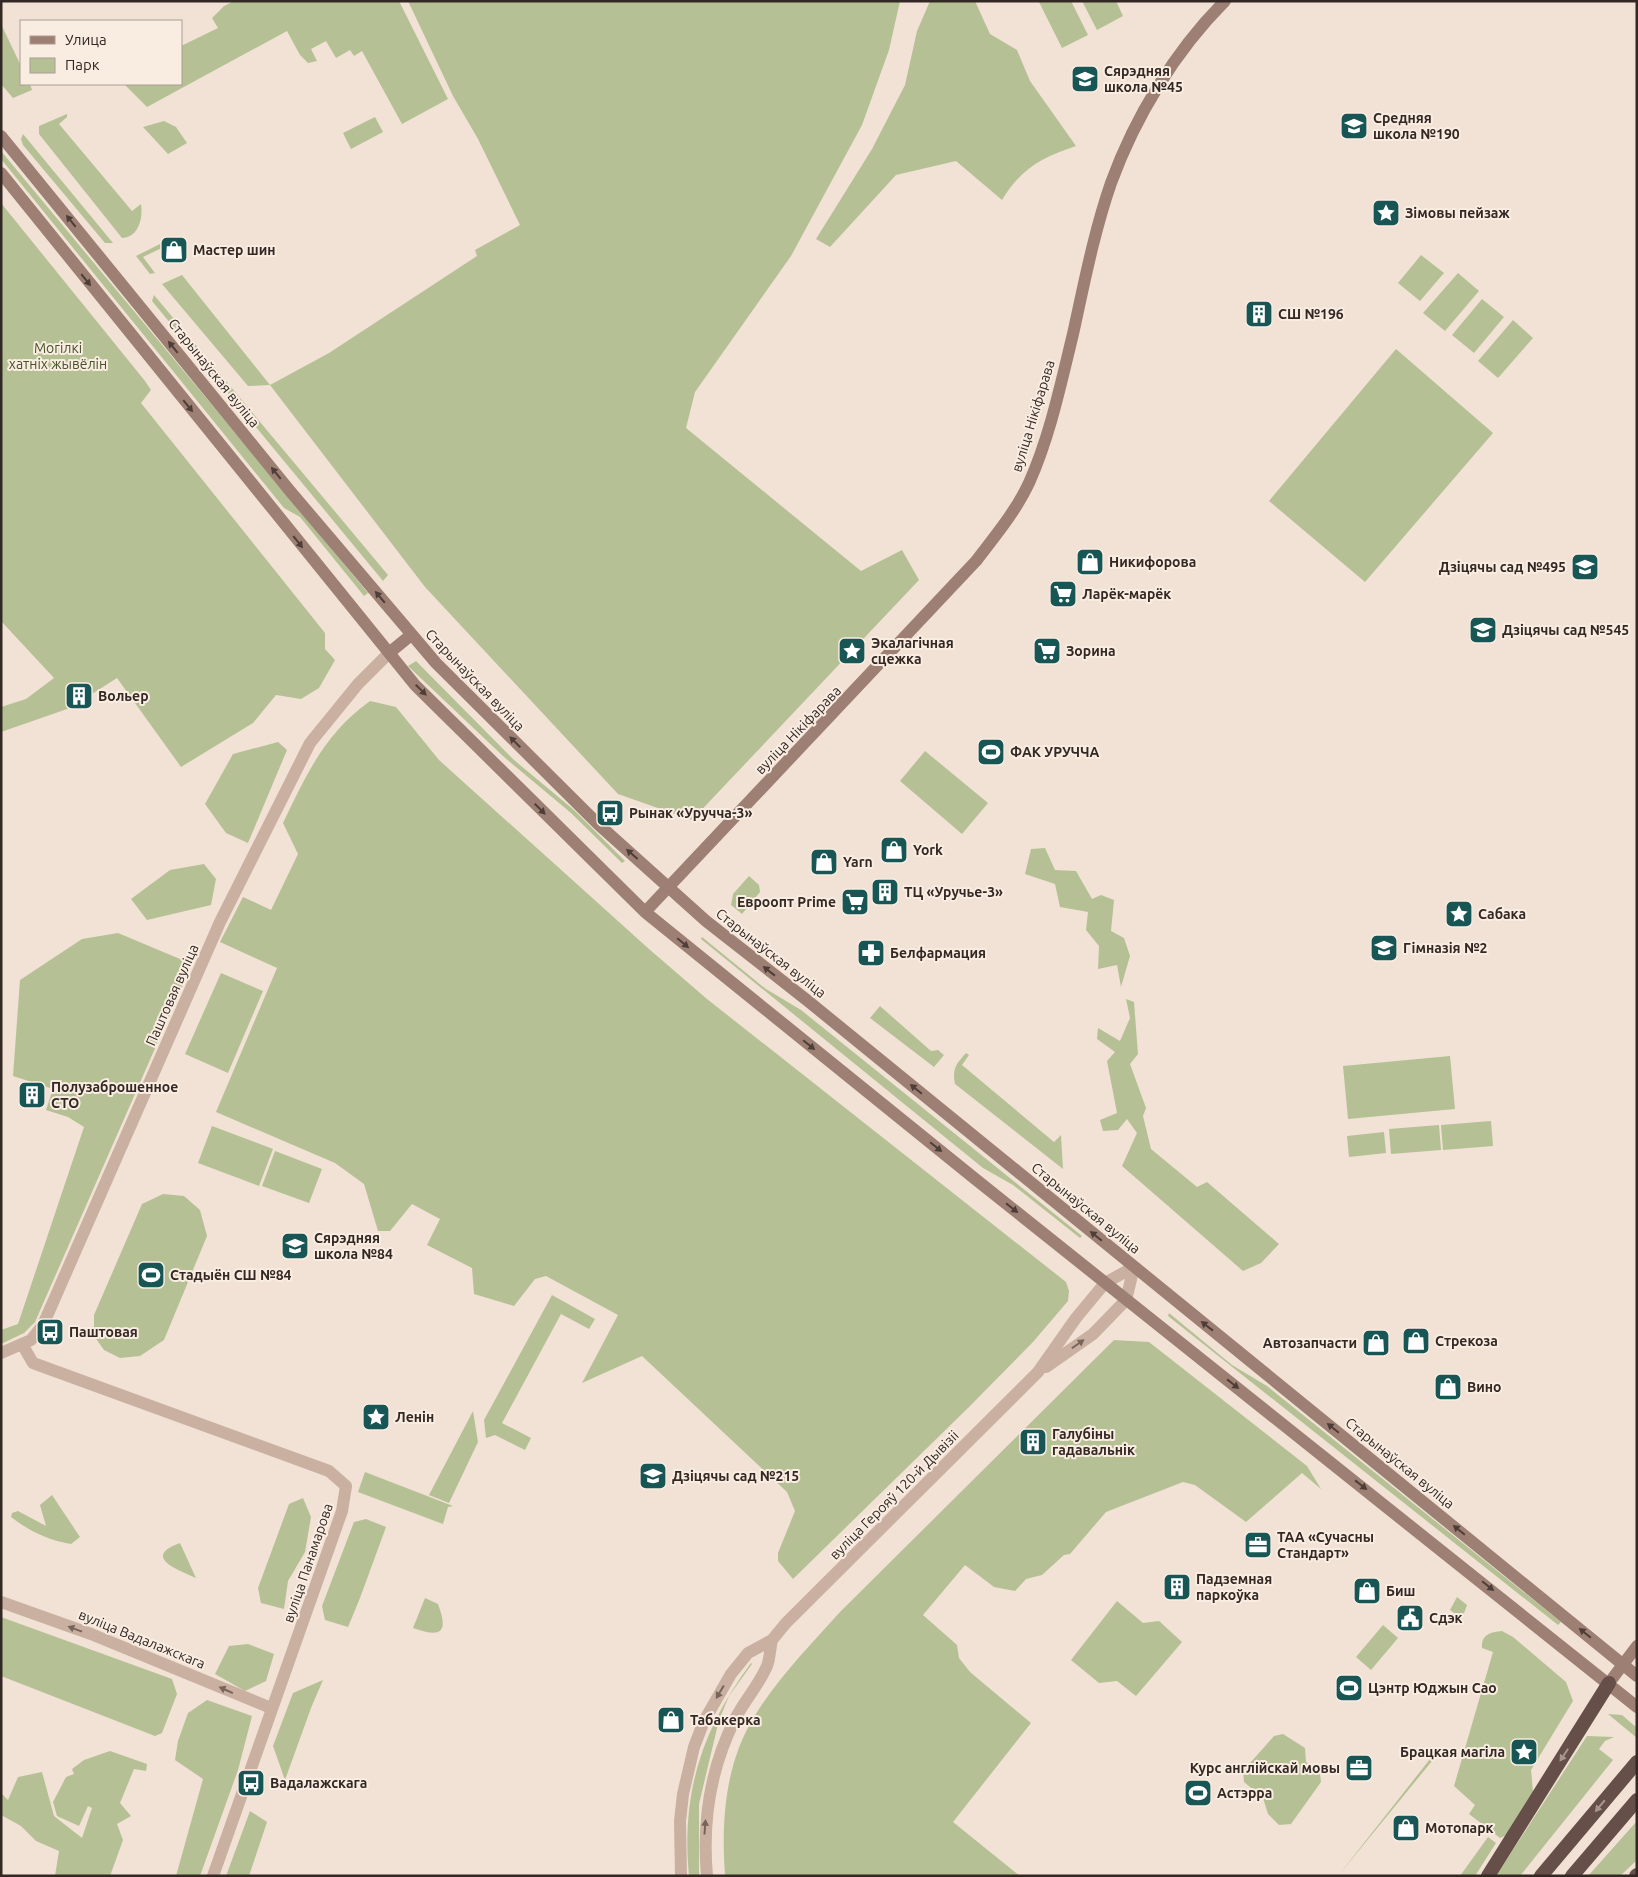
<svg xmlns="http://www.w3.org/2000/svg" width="1638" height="1877" viewBox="0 0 1638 1877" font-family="Ubuntu,sans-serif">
	<rect width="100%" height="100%" fill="#f1e2d5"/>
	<path fill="#b5c195" d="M234 1H399L448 99 402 124 362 51 354 56 350 50 336 58 326 41 311 49 317 61 308 63 300 55 287 31 147 107 125 85 181 84V46L218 28 212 18 224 6Z
		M408 1H900L889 50 862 125 791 256 695 392 686 428 861 571 902 550 919 580 692 820 618 794 425 587 270 385 248 386 162 284 182 275 270 385 329 353 477 256 475 250 520 225 478 139 453 96Z
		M930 1H975L990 34 1017 50 1030 81 1076 146C1043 157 1021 168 1002 200L956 161 896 175 830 247 816 239 872 149 905 85 917 31Z
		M1071 1 1088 35 1062 48 1039 2Z
		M1082 1H1116L1123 16 1097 30Z
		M1 24 21 66V84H30L32 90 13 98 1 84Z
		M67 114V117L59 124 132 211 141 204C143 218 139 237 122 238L39 134V126Z
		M375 117 383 132 351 149 343 133Z
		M164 121 176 127 187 143 168 154 143 127Z
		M23 134 113 243H105L23 145 21 139Z
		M1 151 368 593 364 596 300 517 284 508 1 159Z
		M1 203 145 381 151 390 141 403 325 633V649L335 660 319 688 301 699 276 695 253 723 181 767 117 678 70 708 1 732V707L26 699 54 678 1 621Z
		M172 238 174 242 143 257 155 273 150 274 136 256Z
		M1421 255 1444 273 1420 301 1398 283Z
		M1458 273 1479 291 1445 331 1423 313Z
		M154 295 388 575 383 581 152 301Z
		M1482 299 1504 317 1474 353 1452 335Z
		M1513 320 1533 338 1498 378 1478 361Z
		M1396 349 1493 433 1365 582 1269 501Z
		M416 661 514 760 574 810 625 861 622 863 571 813 504 757 408 666Z
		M370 701 396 707 439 760 649 949 707 999 1066 1282 1069 1291 1068 1301 1033 1342 969 1407 793 1579 778 1561V1553L795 1511 787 1492 642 1356 582 1383 618 1315 546 1276 535 1279 514 1306 474 1294 472 1268 427 1245 440 1219 412 1204 390 1231H378L364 1184 335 1163 216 1112 277 968 220 942 243 897 271 910 298 854 283 823C306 775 325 733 370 701Z
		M278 742 287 750 248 843 226 833 205 804 233 754Z
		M925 751 988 803 962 834 900 781Z
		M1045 848 1055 870 1076 871 1092 899 1101 895 1114 900 1111 931 1124 938 1130 956 1121 987 1117 965 1098 969 1099 946 1086 930 1088 912 1060 907 1055 884 1025 874 1031 849Z
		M204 864 216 879 211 905 147 920 131 899 170 870Z
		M749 876 759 885 760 892 742 914 731 905 733 894Z
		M118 933 192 964 35 1322 24 1333 1 1344V1330L18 1324 84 1127 68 1117 46 1110 53 1089 13 1076 20 980 82 939Z
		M702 937 766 989 801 1010 1082 1236 1080 1238 1013 1185 983 1168 701 939Z
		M221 973 263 991 228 1073 185 1054Z
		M1126 999 1134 1002 1138 1054 1130 1064 1146 1108 1143 1116 1151 1149 1197 1187 1207 1182 1279 1244 1261 1263 1243 1271 1122 1166 1137 1133 1127 1119 1118 1130 1103 1131 1100 1120 1117 1113 1107 1061 1115 1052 1097 1039 1098 1028 1120 1041 1130 1018Z
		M880 1006 931 1051 938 1050 944 1055 934 1067 870 1018Z
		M966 1053 969 1055 962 1065 1054 1142 1061 1135 1063 1169 955 1084C952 1069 956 1064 966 1053Z
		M1450 1056 1455 1109 1348 1119 1343 1066Z
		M1491 1121 1493 1146 1443 1150 1441 1125Z
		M1439 1125 1441 1150 1391 1154 1389 1129Z
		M212 1126 273 1149 259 1186 198 1163Z
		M1384 1132 1386 1153 1349 1157 1347 1136Z
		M275 1151 322 1169 309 1203 262 1186Z
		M163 1194 184 1196 200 1210 207 1236 164 1340 140 1356 120 1358 104 1350 94 1336V1315L142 1204Z
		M552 1295 595 1319 589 1329 561 1314 502 1423 531 1438 525 1450 495 1435 486 1438 484 1420Z
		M1169 1313 1232 1365 1267 1386 1561 1622 1558 1625 1168 1316Z
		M1114 1340 1149 1342 1307 1466 1321 1489 1302 1473 1246 1522 1195 1485 1183 1482 1106 1512 1070 1554 1064 1555 1042 1575 1026 1579 1015 1591 994 1587 965 1565 923 1615 957 1645 959 1658 970 1672 1031 1723 953 1822 1020 1876H725C721 1822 725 1764 754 1717 776 1680 812 1643 841 1611Z
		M473 1411 478 1442 449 1503 429 1495Z
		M365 1472 453 1506 448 1507 443 1524 358 1492Z
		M52 1495 80 1537 71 1544C50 1541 27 1530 11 1517L12 1513 18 1511 46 1526 40 1505Z
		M303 1498 311 1517 305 1552 288 1581 284 1609 261 1603 258 1588 289 1504Z
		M366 1519 386 1527 360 1598 348 1627 325 1620 322 1606 354 1522Z
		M180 1543 196 1578C179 1570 141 1557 180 1543Z
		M1457 1597 1467 1605 1462 1619 1450 1610Z
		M425 1598 438 1604C449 1633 441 1638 413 1628Z
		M1117 1601 1143 1623 1159 1621 1182 1642 1136 1696 1117 1681 1099 1683 1071 1660Z
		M1 1617 172 1679 177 1694 162 1733 155 1736 1 1676Z
		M1383 1625 1398 1638 1371 1670 1356 1657Z
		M1502 1631 1513 1637 1566 1682 1573 1701 1531 1770 1533 1792 1507 1835 1500 1838 1469 1814 1475 1805 1454 1786 1493 1652 1482 1648C1481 1635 1490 1632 1502 1631Z
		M248 1644 274 1654 266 1681 245 1691 215 1674 229 1646Z
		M751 1663 752 1664 729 1696 719 1720 699 1804V1876H689C681 1793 702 1729 751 1663Z
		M323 1680 311 1708 285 1780 273 1746 293 1693Z
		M207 1700 252 1716 238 1770 200 1876H176L203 1779 175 1760 178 1741 188 1713Z
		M1608 1714 1622 1715 1637 1728V1738Z
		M1283 1734 1305 1748 1306 1762 1320 1774 1321 1782 1291 1824 1279 1825 1268 1814 1263 1798 1244 1782 1243 1771 1274 1736Z
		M1587 1736 1614 1737 1605 1741 1599 1749 1613 1760 1520 1876H1496Z
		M110 1751 147 1764 146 1771 134 1769 120 1803 131 1816 117 1824 123 1840 110 1876H55L59 1851 36 1841 21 1826 1 1815V1793L8 1800 18 1777 42 1772 54 1816 82 1838 92 1808 88 1806 79 1826 57 1816 53 1802 66 1777 74 1774 72 1769 84 1760Z
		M1430 1759 1432 1761 1338 1876Z
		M250 1811 267 1822 249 1876H226Z
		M1637 1821V1860L1620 1876H1588Z
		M1488 1837 1496 1843 1475 1876H1460Z"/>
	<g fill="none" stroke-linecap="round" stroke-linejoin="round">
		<path stroke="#cab0a1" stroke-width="12" d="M22 1344 33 1363 329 1471 346 1486 342 1511 213 1876
			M1 1353 31 1340 43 1325 220 922 310 743 358 684 389 653
			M1 1602 91 1634 271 1708"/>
		<path stroke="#cab0a1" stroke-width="12" d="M1046 1367 1093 1334 1126 1300 1134 1267
			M681 1876 680 1821 683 1794 694 1747 704 1721 731 1674 748 1653 772 1640 786 1623 1038 1372 1076 1318 1105 1283 1134 1267
			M707 1876C702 1820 710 1769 735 1719 744 1701 759 1685 767 1666 770 1659 770 1648 772 1640"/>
		<path stroke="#9d7f73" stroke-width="12" d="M1 136 290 491 436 663 598 824 706 921 808 1001 1637 1676
			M1 173 415 685 645 912 974 1178 1637 1707
			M389 653 411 635
			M645 912 976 561C995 536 1016 511 1029 483 1050 436 1061 383 1073 334 1084 284 1094 232 1111 183 1135 117 1175 51 1225 1
			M1609 1683 1637 1646"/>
		<path stroke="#664f48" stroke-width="14" d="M1488 1876 1609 1683
			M1541 1876 1637 1762
			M1572 1876 1637 1800
			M1636 1876 1637 1875"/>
	</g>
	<defs><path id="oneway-solid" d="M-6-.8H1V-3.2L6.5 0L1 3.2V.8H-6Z" transform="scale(1.25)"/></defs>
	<g fill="#4e3e38">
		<use href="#oneway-solid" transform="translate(71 221) rotate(-129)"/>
		<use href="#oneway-solid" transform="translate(86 280) rotate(51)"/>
		<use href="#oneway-solid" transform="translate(173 347) rotate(-129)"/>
		<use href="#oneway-solid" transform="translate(188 406) rotate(51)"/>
		<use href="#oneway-solid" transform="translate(276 473) rotate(-129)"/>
		<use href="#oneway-solid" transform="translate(298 542) rotate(51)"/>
		<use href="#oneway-solid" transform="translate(380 597) rotate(-130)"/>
		<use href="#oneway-solid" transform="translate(421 690) rotate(45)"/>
		<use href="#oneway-solid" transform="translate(515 742) rotate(-135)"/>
		<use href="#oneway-solid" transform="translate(540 809) rotate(45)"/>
		<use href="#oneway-solid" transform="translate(632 854) rotate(-139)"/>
		<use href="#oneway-solid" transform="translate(683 943) rotate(40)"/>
		<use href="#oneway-solid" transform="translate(769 971) rotate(-142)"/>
		<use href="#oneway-solid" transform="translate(809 1045) rotate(39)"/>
		<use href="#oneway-solid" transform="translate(916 1089) rotate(-141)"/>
		<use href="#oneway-solid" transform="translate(936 1147) rotate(39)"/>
		<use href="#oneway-solid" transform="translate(1012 1208) rotate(38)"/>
		<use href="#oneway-solid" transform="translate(1096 1236) rotate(-141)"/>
		<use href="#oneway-solid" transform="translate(1207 1326) rotate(-142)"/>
		<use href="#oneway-solid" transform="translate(1233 1384) rotate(38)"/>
		<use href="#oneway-solid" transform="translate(1333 1428) rotate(-141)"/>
		<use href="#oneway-solid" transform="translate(1361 1485) rotate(38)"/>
		<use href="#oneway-solid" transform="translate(1459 1530) rotate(-141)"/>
		<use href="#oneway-solid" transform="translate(1488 1586) rotate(39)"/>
		<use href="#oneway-solid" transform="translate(1585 1633) rotate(-141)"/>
	</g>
	<g fill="#77655c">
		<use href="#oneway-solid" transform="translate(1078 1344) rotate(-35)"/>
		<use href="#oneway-solid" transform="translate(75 1629) rotate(-160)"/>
		<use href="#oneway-solid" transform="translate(226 1690) rotate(-156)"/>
		<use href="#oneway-solid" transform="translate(720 1692) rotate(121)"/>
		<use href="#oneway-solid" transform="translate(705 1827) rotate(-86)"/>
	</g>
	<g fill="#a8968d">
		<use href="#oneway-solid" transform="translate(1564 1755) rotate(123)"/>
		<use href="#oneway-solid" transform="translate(1600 1806) rotate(130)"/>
	</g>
	<defs>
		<symbol id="school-square" viewBox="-11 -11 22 22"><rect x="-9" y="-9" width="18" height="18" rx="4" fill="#185655" stroke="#f9ece1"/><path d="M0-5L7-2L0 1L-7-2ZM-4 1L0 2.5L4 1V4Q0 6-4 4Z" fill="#fff"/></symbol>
		<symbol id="sight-square" viewBox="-11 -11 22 22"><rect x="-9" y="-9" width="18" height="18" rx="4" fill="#185655" stroke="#f9ece1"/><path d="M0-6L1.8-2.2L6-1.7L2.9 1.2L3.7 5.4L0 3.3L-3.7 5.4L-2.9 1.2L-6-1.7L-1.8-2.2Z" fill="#fff"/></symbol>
		<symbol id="shop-square" viewBox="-11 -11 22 22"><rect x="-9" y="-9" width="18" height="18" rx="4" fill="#185655" stroke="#f9ece1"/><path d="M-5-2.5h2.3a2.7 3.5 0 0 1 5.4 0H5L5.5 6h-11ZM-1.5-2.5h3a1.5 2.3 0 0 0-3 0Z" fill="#fff"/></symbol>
		<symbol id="building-square" viewBox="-11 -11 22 22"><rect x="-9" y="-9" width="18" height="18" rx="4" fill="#185655" stroke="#f9ece1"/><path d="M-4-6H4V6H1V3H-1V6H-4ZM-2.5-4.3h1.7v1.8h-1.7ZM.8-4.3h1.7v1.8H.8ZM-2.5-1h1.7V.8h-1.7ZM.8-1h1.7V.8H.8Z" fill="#fff"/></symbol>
		<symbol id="supermarket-square" viewBox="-11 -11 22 22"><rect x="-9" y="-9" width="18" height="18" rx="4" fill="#185655" stroke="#f9ece1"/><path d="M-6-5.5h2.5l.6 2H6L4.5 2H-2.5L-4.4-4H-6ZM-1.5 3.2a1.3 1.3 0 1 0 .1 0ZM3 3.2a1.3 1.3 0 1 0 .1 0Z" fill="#fff"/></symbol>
		<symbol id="stadium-square" viewBox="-11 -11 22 22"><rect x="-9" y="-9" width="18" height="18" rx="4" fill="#185655" stroke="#f9ece1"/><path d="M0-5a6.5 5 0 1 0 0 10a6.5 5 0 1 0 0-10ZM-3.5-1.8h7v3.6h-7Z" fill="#fff"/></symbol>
		<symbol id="bus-square" viewBox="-11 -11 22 22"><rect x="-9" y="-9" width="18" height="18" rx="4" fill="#185655" stroke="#f9ece1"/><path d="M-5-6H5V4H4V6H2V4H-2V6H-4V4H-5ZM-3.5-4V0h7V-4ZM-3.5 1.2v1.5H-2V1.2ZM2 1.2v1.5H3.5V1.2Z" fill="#fff"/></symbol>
		<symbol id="pharmacy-square" viewBox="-11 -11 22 22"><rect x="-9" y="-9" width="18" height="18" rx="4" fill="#185655" stroke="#f9ece1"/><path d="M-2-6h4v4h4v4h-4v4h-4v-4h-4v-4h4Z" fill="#fff"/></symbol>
		<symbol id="office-square" viewBox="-11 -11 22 22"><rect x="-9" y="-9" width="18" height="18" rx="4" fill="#185655" stroke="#f9ece1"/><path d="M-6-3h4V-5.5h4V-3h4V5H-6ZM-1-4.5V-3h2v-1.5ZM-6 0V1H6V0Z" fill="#fff"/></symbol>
		<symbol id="civic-square" viewBox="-11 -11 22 22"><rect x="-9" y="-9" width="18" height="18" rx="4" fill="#185655" stroke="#f9ece1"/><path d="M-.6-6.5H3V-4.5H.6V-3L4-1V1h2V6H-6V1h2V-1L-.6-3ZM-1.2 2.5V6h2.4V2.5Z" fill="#fff"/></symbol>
	</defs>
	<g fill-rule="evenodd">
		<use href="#school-square" x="1069" y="63" width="32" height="32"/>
		<use href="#school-square" x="1338" y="110" width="32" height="32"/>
		<use href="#sight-square" x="1370" y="197" width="32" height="32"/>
		<use href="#shop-square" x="158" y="234" width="32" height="32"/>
		<use href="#building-square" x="1243" y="298" width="32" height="32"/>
		<use href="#shop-square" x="1074" y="546" width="32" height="32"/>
		<use href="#school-square" x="1569" y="551" width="32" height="32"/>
		<use href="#supermarket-square" x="1047" y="578" width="32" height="32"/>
		<use href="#school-square" x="1467" y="614" width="32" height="32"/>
		<use href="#sight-square" x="836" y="635" width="32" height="32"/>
		<use href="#supermarket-square" x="1031" y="635" width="32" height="32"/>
		<use href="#building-square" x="63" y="680" width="32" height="32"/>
		<use href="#stadium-square" x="975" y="736" width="32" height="32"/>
		<use href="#bus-square" x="594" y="797" width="32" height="32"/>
		<use href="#shop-square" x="878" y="834" width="32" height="32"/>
		<use href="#shop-square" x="808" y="846" width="32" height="32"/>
		<use href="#building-square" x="869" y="876" width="32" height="32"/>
		<use href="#supermarket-square" x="839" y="886" width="32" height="32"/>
		<use href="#sight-square" x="1443" y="898" width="32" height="32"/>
		<use href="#school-square" x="1368" y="932" width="32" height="32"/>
		<use href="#pharmacy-square" x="855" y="937" width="32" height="32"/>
		<use href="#building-square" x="16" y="1079" width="32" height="32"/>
		<use href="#school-square" x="279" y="1230" width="32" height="32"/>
		<use href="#stadium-square" x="135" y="1259" width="32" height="32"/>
		<use href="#bus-square" x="34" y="1316" width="32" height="32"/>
		<use href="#shop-square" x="1400" y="1325" width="32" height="32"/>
		<use href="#shop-square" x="1360" y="1327" width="32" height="32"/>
		<use href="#shop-square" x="1432" y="1371" width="32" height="32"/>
		<use href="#sight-square" x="360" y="1401" width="32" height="32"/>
		<use href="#building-square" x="1017" y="1426" width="32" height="32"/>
		<use href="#school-square" x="637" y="1460" width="32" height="32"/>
		<use href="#office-square" x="1242" y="1529" width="32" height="32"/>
		<use href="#building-square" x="1161" y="1571" width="32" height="32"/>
		<use href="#shop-square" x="1351" y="1575" width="32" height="32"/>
		<use href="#civic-square" x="1394" y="1602" width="32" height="32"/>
		<use href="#stadium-square" x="1333" y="1672" width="32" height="32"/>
		<use href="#shop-square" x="655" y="1704" width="32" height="32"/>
		<use href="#sight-square" x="1508" y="1736" width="32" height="32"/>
		<use href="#office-square" x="1343" y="1752" width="32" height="32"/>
		<use href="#bus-square" x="235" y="1767" width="32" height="32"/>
		<use href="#stadium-square" x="1182" y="1777" width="32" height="32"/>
		<use href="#shop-square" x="1390" y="1812" width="32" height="32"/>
	</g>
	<g text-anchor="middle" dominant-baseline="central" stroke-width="4" stroke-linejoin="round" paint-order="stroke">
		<g font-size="14" font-weight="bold" fill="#332824" stroke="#f9ece1" text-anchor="start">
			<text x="1104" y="71">Сярэдняя<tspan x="1104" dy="16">школа №45</tspan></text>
			<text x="1373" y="118">Средняя<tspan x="1373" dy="16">школа №190</tspan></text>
			<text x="1405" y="213">Зімовы пейзаж</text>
			<text x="193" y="250">Мастер шин</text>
			<text x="1278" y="314">СШ №196</text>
			<text x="1109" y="562">Никифорова</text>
			<text x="1566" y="567" text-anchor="end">Дзіцячы сад №495</text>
			<text x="1082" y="594">Ларёк-марёк</text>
			<text x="1502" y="630">Дзіцячы сад №545</text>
			<text x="871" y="643">Экалагічная<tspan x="871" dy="16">сцежка</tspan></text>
			<text x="1066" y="651">Зорина</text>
			<text x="98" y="696">Вольер</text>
			<text x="1010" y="752">ФАК УРУЧЧА</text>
			<text x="629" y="813">Рынак «Уручча-3»</text>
			<text x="913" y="850">York</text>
			<text x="843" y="862">Yarn</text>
			<text x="904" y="892">ТЦ «Уручье-3»</text>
			<text x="836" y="902" text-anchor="end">Евроопт Prime</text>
			<text x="1478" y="914">Сабака</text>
			<text x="1403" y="948">Гімназія №2</text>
			<text x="890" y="953">Белфармация</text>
			<text x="51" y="1087">Полузаброшенное<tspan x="51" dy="16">СТО</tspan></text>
			<text x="314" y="1238">Сярэдняя<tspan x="314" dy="16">школа №84</tspan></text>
			<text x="170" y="1275">Стадыён СШ №84</text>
			<text x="69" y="1332">Паштовая</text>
			<text x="1435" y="1341">Стрекоза</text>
			<text x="1357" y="1343" text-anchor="end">Автозапчасти</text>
			<text x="1467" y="1387">Вино</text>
			<text x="395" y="1417">Ленін</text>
			<text x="1052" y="1434">Галубіны<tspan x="1052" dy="16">гадавальнік</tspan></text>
			<text x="672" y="1476">Дзіцячы сад №215</text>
			<text x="1277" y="1537">ТАА «Сучасны<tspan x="1277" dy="16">Стандарт»</tspan></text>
			<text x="1196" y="1579">Падземная<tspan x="1196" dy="16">паркоўка</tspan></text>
			<text x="1386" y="1591">Биш</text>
			<text x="1429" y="1618">Сдэк</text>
			<text x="1368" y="1688">Цэнтр Юджын Сао</text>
			<text x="690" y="1720">Табакерка</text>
			<text x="1505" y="1752" text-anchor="end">Брацкая магіла</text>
			<text x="1340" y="1768" text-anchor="end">Курс англійскай мовы</text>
			<text x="270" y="1783">Вадалажскага</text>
			<text x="1217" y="1793">Астэрра</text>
			<text x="1425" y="1828">Мотопарк</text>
		</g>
		<g font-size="14" fill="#465327" stroke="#f9ece1">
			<text x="58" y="348">Могілкі<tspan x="58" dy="16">хатніх жывёлін</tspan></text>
		</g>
		<g font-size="14" fill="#332824" stroke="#f9ece1">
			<text transform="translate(214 373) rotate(51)">Старынаўская вуліца</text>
			<text transform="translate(1033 416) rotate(-73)">вуліца Нікіфарава</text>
			<text transform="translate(475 680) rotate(46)">Старынаўская вуліца</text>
			<text transform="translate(798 730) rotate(-46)">вуліца Нікіфарава</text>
			<text transform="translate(771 953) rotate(38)">Старынаўская вуліца</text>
			<text transform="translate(172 995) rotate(-66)">Паштовая вуліца</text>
			<text transform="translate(1086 1208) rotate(39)">Старынаўская вуліца</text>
			<text transform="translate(1400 1463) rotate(39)">Старынаўская вуліца</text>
			<text transform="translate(894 1495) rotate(-45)">вуліца Герояў 120-й Дывізіі</text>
			<text transform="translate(308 1563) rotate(-71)">вуліца Панамарова</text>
			<text transform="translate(142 1639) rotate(22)">вуліца Вадалажскага</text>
		</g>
	</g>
	<rect width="1638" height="1877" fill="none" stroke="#332824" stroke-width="5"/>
	<rect x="20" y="20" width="162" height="65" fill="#f9ece1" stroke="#aa9e95"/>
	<rect x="30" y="36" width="25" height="8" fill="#9d7f73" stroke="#aa9e95"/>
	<text x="65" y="45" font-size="15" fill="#332824">Улица</text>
	<rect x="30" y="58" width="25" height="15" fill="#b5c195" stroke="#aa9e95"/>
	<text x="65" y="70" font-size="15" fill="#332824">Парк</text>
</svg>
